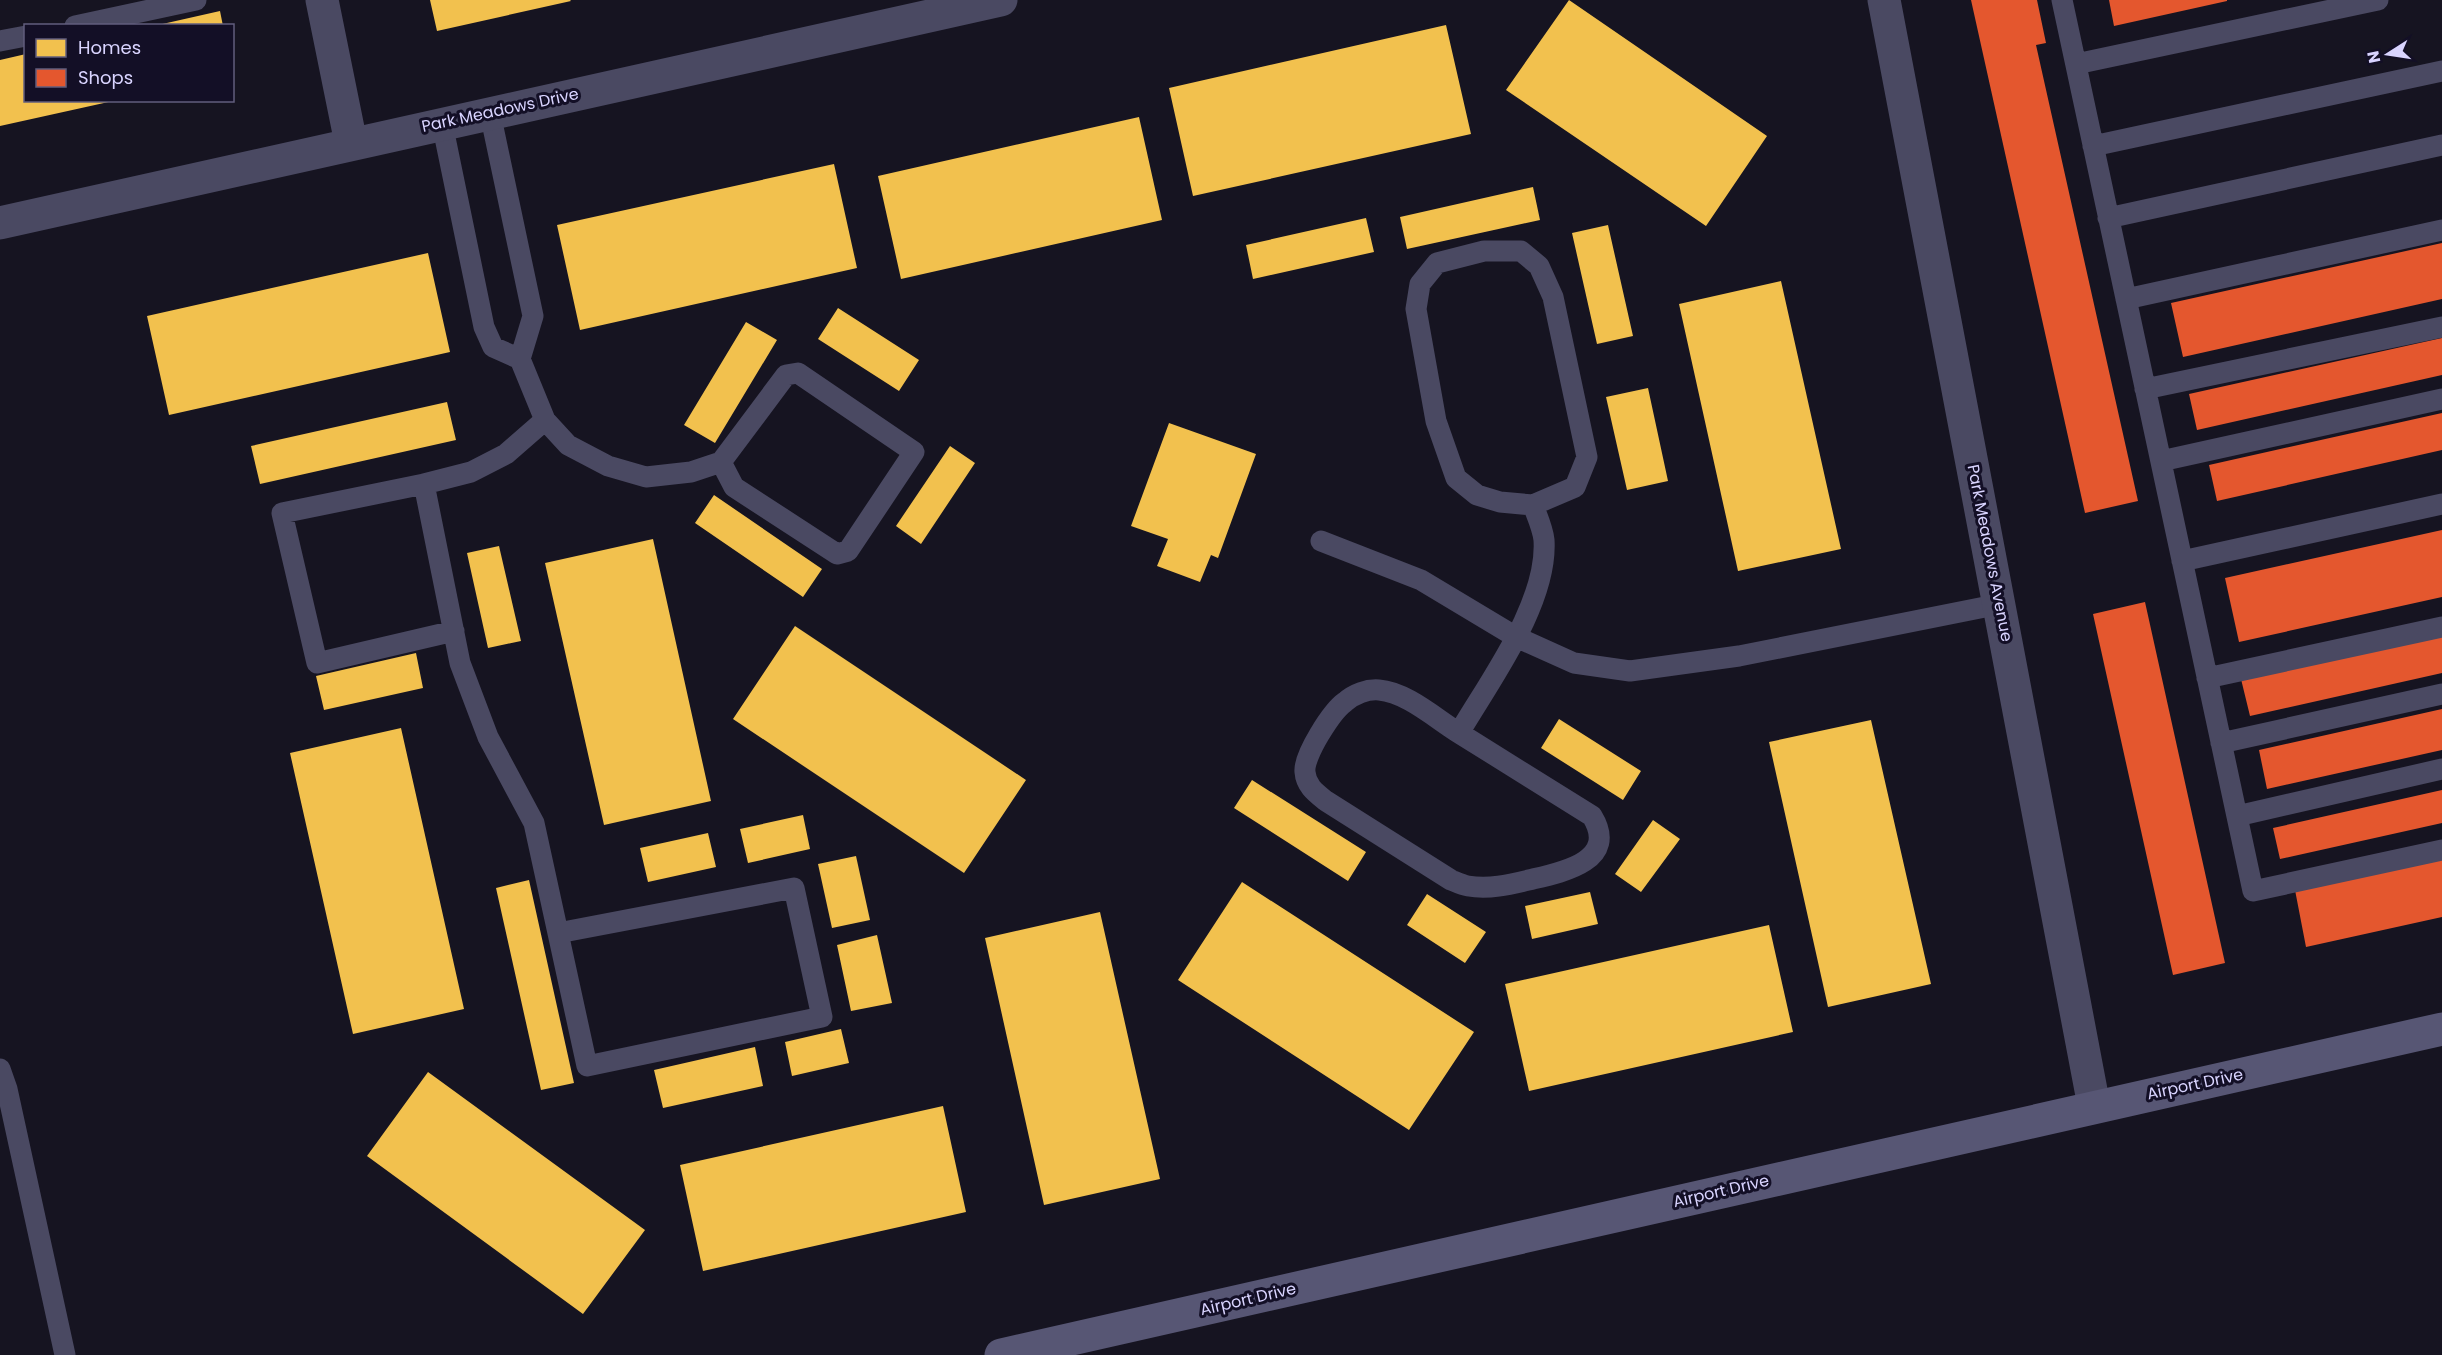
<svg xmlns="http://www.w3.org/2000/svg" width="2442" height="1355" viewBox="0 0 2442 1355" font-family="Poppins,sans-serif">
	<rect width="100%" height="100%" fill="#161421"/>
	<path fill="#f2c14e" d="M430 0H570L571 1 437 31Z
		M1569 0 1767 136 1706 226 1506 90Z
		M220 11 223 26H158V25Z
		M1446 25 1471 134 1193 196 1169 88Z
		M26 54V100L113 101 0 126V60Z
		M1139 117 1162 220 901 279 878 176Z
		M834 164 857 268 580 330 557 225Z
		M1533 187 1540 220 1407 249 1400 217Z
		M1366 218 1374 252 1253 279 1246 245Z
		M1608 225 1633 336 1597 344 1572 233Z
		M428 253 450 352 169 415 147 316Z
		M1781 281 1841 549 1738 571 1679 304Z
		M838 308 919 360 899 391 818 339Z
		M746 322 777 340 715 443 684 425Z
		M1648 388 1668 481 1627 490 1606 397Z
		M447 402 456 440 260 484 251 446Z
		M1169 423 1256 454 1218 558 1211 555 1200 582 1157 566 1168 539 1131 526Z
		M950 446 975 463 921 544 896 526Z
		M714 495 822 569 803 597 695 523Z
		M653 539 711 801 604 825 545 563Z
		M499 546 521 641 488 648 467 553Z
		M795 626 1026 780 964 873 733 719Z
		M416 653 423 688 324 710 316 676Z
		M1559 719 1641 771 1623 800 1541 748Z
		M1871 720 1931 984 1828 1007 1769 742Z
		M401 728 464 1009 353 1034 290 753Z
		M1252 780 1366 852 1348 881 1234 808Z
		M803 815 810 849 748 863 740 829Z
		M1653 820 1680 839 1641 892 1615 874Z
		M708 833 716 867 648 882 640 848Z
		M856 856 870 920 832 928 818 864Z
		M529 880 574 1083 541 1090 496 888Z
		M1242 882 1474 1032 1409 1130 1178 980Z
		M1590 892 1598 924 1532 939 1525 906Z
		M1427 894 1486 932 1465 963 1407 925Z
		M1100 912 1160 1179 1044 1205 985 938Z
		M1769 925 1793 1032 1529 1091 1505 984Z
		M877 935 892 1003 851 1011 837 945Z
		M841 1029 849 1063 792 1076 785 1042Z
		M755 1047 763 1086 663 1108 654 1070Z
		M428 1072 645 1230 583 1314 367 1156Z
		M943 1106 966 1212 703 1271 680 1165Z"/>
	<path fill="#e4572e" d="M1971 0H2037L2046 43 2036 45 2138 501 2085 513Z
		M2109 0H2227V1L2114 26Z
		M2442 243V299L2183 357 2171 303Z
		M2442 338V375L2197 430 2189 394Z
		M2442 413V450L2217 501 2209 465Z
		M2442 530V597L2239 642 2225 578Z
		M2145 602 2225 963 2173 975 2093 614Z
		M2442 634V673L2250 716 2241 679Z
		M2442 709V750L2267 789 2259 750Z
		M2442 790V823L2280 859 2273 828Z
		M2442 857V917L2306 947 2295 890Z"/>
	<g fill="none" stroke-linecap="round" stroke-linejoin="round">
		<path stroke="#4a4962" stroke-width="21" d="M2062 0 2253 891 2442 850
			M75 26 196 0
			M0 41 26 36
			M2076 64 2378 0
			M442 123 484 327 493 347 520 359 533 316 490 113
			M2093 146 2442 71
			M2108 218 2442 145
			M2126 299 2442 230
			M520 359 545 420 568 445 608 466 646 477 691 472 721 462 786 375 798 373 914 452 848 551 837 554 734 487 721 462
			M2145 389 2442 327
			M545 420 506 454 471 472 424 484 460 663 488 737 534 823 587 1066 822 1017 794 888 558 933
			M2161 461 2442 399
			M424 484 282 513 317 663 454 631
			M1321 541 1421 580 1516 637 1574 663 1630 671 1739 656 2000 604
			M2182 561 2442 504
			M2207 678 2442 627
			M1459 733C1435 718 1406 692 1379 690 1367 689 1354 694 1345 702 1332 711 1303 756 1305 772 1306 786 1316 793 1326 801L1451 880C1456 882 1462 885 1468 886 1490 890 1512 884 1533 879 1564 872 1619 860 1592 816L1459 733C1490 680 1548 603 1544 540 1543 529 1537 516 1533 505L1500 502 1477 495 1456 478 1436 421 1416 309 1420 284 1437 263 1484 251H1521L1539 266 1553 297 1587 457 1575 487 1533 505
			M2221 743 2442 694
			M2237 816 2442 769
			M0 1069 7 1089 65 1355"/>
		<path stroke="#4a4962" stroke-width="33" d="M322 0 351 143
			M1884 0 2094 1106
			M0 223 1001 0"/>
		<path stroke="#575674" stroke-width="33" d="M1001 1355 2442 1029"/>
	</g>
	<g text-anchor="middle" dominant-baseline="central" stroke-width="6" stroke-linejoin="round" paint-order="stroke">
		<g font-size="16" fill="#d9d4ff" stroke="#130f26">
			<text transform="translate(500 110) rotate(-12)">Park Meadows Drive</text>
			<text transform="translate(1990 553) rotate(79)">Park Meadows Avenue</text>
			<text transform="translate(2195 1084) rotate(-12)">Airport Drive</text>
			<text transform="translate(1721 1191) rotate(-13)">Airport Drive</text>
			<text transform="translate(1248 1299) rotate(-13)">Airport Drive</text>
		</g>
	</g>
	<rect x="24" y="24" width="210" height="78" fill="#130f26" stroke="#625e7d" stroke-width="1.5"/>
	<rect x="36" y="39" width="30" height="18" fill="#f2c14e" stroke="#625e7d" stroke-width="1.5"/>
	<text x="78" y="54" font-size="18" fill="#d9d4ff">Homes</text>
	<rect x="36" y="69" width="30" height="18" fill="#e4572e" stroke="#625e7d" stroke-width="1.5"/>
	<text x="78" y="84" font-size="18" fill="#d9d4ff">Shops</text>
	<g transform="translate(2388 54) rotate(258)" stroke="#130f26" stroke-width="4.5" paint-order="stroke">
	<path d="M0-4.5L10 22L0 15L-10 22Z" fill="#d9d4ff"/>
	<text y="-9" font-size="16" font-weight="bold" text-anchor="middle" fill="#d9d4ff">N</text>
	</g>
</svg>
